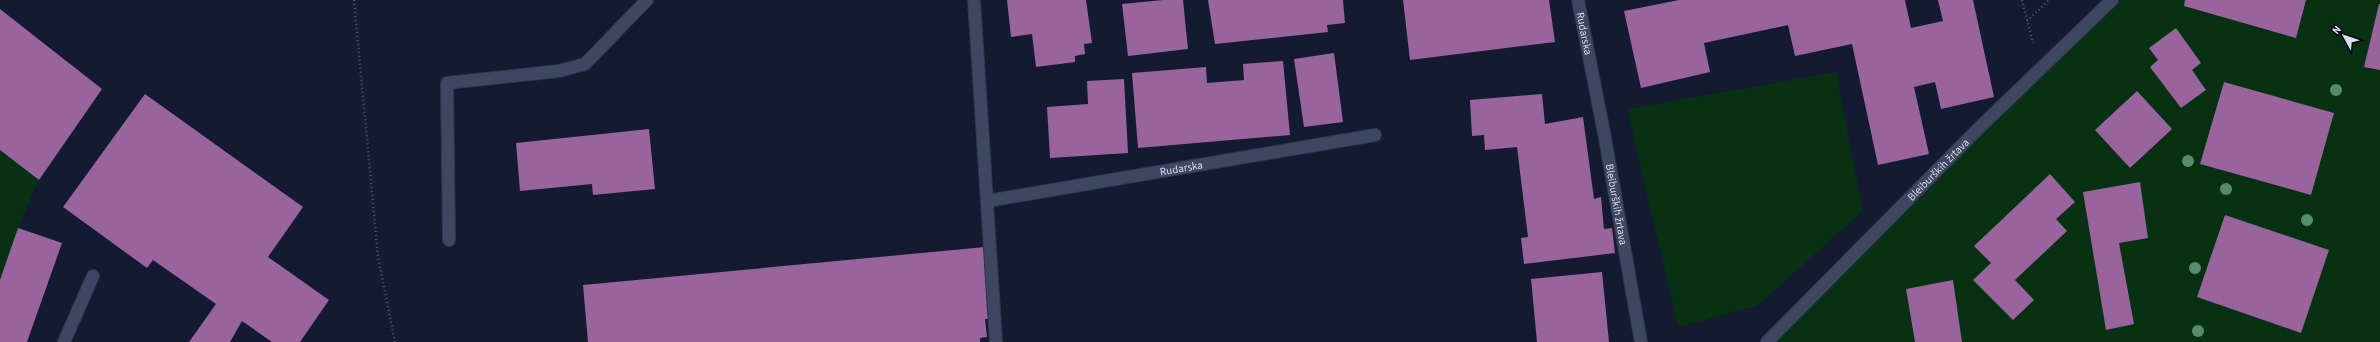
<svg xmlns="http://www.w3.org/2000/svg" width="2380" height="342" viewBox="0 0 2380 342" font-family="'Source Sans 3',sans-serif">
	<rect width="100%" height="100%" fill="#131a32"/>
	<path fill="#083013" d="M2118 0H2380V342H1767L2041 71Z
		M1836 72 1863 211 1757 306 1678 327 1627 109Z
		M0 150 39 180 18 228 0 280Z"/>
	<path fill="#99639e" d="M1007 0H1086L1092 43 1084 44 1085 54 1075 56V62L1036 67 1032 34 1011 37Z
		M1163 0H1183L1188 49 1128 56 1122 4Z
		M1208 0H1343L1345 23 1327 25 1328 32 1215 44Z
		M1403 0H1549L1555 42 1410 60Z
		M1679 0H1905L1911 28 1943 21 1938 0H1973L1994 97 1941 109 1935 82 1914 87 1929 154 1878 165 1852 44 1795 56 1788 25 1704 43 1710 72 1641 88 1624 11Z
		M2185 0H2306L2296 38 2184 6Z
		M2379 4H2380V70L2364 67Z
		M0 9 102 89 39 180 0 150Z
		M2176 28 2201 63 2192 70 2206 90 2181 108 2150 67 2158 60 2149 48Z
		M1334 53 1343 122 1304 127 1294 59Z
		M1283 61 1290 135 1138 148 1132 73 1206 67 1207 83 1244 80 1243 64Z
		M1124 79 1128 153 1050 158 1047 107 1088 104 1087 81Z
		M2224 82 2334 113 2311 195 2200 164Z
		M2137 91 2172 129 2130 168 2095 130Z
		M145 94 303 207 268 257 329 300 300 342H272L242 321 230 342H189L216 304 153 260 147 268 63 207Z
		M1542 94 1545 124 1583 117 1594 199 1601 197 1604 229 1612 228 1615 253 1524 264 1521 238 1528 237 1517 147 1485 150 1484 135 1472 136 1470 100Z
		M649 129 655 189 593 195 592 184 520 191 516 143Z
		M2050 174 2075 202 2056 219 2067 231 2015 280 2034 300 2013 320 1973 280 1991 263 1974 246Z
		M2140 182 2148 238 2119 243 2134 324 2106 330 2083 192Z
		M2225 215 2329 250 2301 333 2197 297Z
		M18 228 62 243 27 342H0V280Z
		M985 247 991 319H985L987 337 980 338V342H588L583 285Z
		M1602 272 1609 342H1537L1531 279Z
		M1953 280 1962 342H1915L1906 289Z"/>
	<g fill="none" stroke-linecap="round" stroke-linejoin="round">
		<defs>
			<g id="minor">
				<path d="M974 0 996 342"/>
				<path id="s1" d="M1578 0 1605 138 1641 342"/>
				<path id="s2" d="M987 201 1375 135"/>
				<path d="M449 240 447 83 559 71 585 64 647 0"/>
				<path d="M64 342 93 276"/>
				<path id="s3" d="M1767 342 1978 129 2112 0"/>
			</g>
		</defs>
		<use href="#minor" stroke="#313548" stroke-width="14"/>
		<path stroke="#50576d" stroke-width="2.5" stroke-dasharray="1 3" stroke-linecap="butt" d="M354 0 378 257 395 342
			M2022 0 2033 43
			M2027 21 2049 0"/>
		<use href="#minor" stroke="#3d4761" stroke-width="12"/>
	</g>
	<g fill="#568b6d">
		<circle cx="2336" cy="90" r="6"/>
		<circle cx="2188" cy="161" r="6"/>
		<circle cx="2226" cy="189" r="6"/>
		<circle cx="2307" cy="220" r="6"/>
		<circle cx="2195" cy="268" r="6"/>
		<circle cx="2198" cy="331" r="6"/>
	</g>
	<g text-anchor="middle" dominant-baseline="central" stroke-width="3.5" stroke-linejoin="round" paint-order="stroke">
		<g font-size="11" fill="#d9dfef" stroke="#040610">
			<text stroke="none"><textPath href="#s1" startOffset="34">Rudarska</textPath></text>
			<text stroke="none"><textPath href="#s2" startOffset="197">Rudarska</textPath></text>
			<text stroke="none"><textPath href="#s3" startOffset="243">Bleiburških žrtava</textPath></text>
			<text stroke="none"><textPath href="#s1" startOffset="208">Bleiburških žrtava</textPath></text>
		</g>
	</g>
	<g transform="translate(2344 36) rotate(310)" stroke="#040610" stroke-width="3" paint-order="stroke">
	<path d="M0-3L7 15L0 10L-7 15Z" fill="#d9dfef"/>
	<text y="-6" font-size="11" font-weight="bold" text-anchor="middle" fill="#d9dfef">N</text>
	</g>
</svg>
